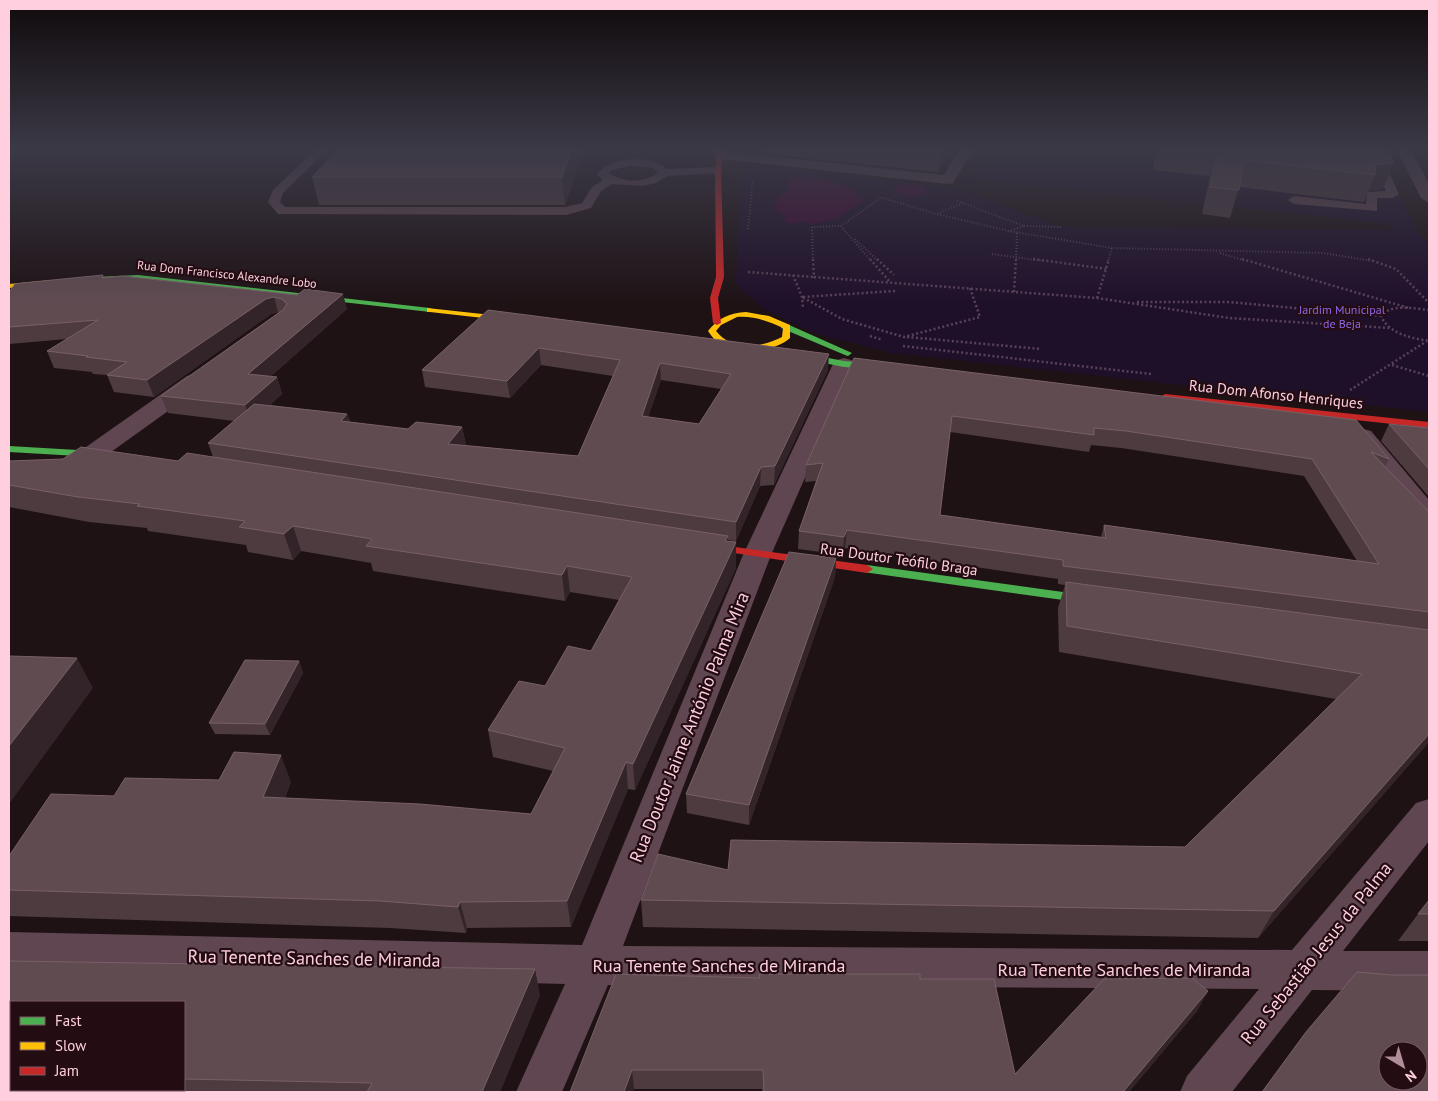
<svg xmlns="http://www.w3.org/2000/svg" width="1438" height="1101" viewBox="0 0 1438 1101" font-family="'PT Sans',sans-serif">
	<rect width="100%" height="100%" fill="#1e1215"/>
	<path fill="#1f102a" d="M987 150 1378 151 1419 234 1429 245V412L891 353 814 333 764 309 736 284 741 171 746 167 780 168 957 189 1062 227 1393 230 1392 224 973 179Z"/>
	<path fill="#3f0834" d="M785 177C813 180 846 175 862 202L836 219 812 224 803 221 792 224 784 221 785 216 773 209 779 196 791 190 787 186 788 181Z
		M910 184 925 187 928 193 909 197 892 191 897 186Z"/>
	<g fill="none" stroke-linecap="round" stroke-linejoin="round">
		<path stroke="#5a4259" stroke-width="2" stroke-dasharray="1 2" stroke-linecap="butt" d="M883 198 936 214 1009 231 1112 248 1323 253 1372 261
			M957 201 1024 226 1009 231
			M937 214 963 203
			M841 226 871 261
			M1024 226 1062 227
			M748 229 753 180
			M855 239 878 261
			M1220 253 1246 261
			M992 254 1043 261
			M813 261 812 227 841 226 882 197
			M1016 261 1017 233
			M1108 261 1112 248"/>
		<path stroke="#5a4259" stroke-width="2.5" stroke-dasharray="2 2.5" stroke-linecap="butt" d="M813 259 814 277 1097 298 1229 318 1390 328
			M870 259 890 282
			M877 259 894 275
			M1033 259 1107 269
			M1242 259 1409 308
			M1368 259 1396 269 1429 303
			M748 272 814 277
			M793 275 802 297 803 308
			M895 291 802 297 842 319 904 337 980 317 970 288
			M1014 292 1016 259
			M1097 298 1109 259
			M1137 302H1229L1381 316
			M1429 310C1415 309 1391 303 1381 316 1389 334 1411 338 1429 341
			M870 336 883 340
			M907 337 1041 349
			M903 346 1151 374
			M1392 365 1429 376
			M1350 390 1427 341"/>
		<path fill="#5f4650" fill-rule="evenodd" d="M318 150H331L320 157 283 193 280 202 285 207H565L582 203 592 187 603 180 597 174C610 156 651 154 667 169L718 167 724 170 718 173 667 176 656 183 643 186 612 184 601 191 591 208 566 215 278 214 268 202 273 190 312 153ZM631 166 653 168 658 173C645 183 622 183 609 173L612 170Z
			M1369 150H1379L1399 194 1393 198H1377V211L1294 204 1288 200 1294 196 1366 204 1367 192 1386 191Z"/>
		<path fill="#5f4650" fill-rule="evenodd" d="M959 150H973L953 183 948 184 720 159 713 155 720 151 944 175Z
			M1397 150H1411L1429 184V203L1421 198Z
			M844 358 851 360 855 364 771 555 623 946 1292 950 1416 803 1429 799V841L1343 951H1429V991L1312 990 1232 1092H1180L1187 1076 1259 989 608 985 562 1092H516L565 984 9 970V932L582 945 743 555 833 364 837 360Z
			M195 374 203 376 206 381 203 386 104 457 95 459 86 457 83 452 86 447 187 376Z
			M1363 429 1371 431 1429 500V524L1420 522 1351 436 1355 431Z"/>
		<path fill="#4caf50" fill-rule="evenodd" d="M138 275 430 308 434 310 430 312 138 279 95 281 91 279 95 277Z
			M781 324H787L852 353 848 356 845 355 781 328Z
			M792 351 844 361 888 364 892 367 888 370 844 367 789 356 788 354Z
			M9 446 112 452 117 455 112 458 9 452Z
			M867 565 1099 597 1105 601 1099 605 863 572 861 569 863 566Z"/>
		<path fill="#ffc107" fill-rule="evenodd" d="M52 280 56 282 55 284 9 288V284Z
			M427 308 519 318 523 320 519 322 430 312H427Z
			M746 312 769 316 790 325V338C774 352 740 356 722 345 716 342 712 337 708 331 718 318 730 313 746 312ZM737 317C755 316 767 321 783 328L782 337C760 348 733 352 716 331L721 325Z"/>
		<path fill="#c62828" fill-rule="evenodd" d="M715 150H721L723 155 721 170 724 277 718 298 721 323 717 325 713 323 710 298 716 277 715 170 717 155Z
			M1165 394 1429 422V428L1162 399 1160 397Z
			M698 542 867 565 873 569 867 573 694 547 692 545 694 543Z"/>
	</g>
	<path fill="#4d3b40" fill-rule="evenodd" d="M338 150H584L565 205H319L312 177Z
		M763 150H951L938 172 763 154Z
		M1156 150H1387L1383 189 1369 190 1364 202 1239 187 1230 218 1202 214 1210 176 1153 170Z
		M104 278 297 295 347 309 270 377H277L282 394 270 405 347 414 350 422 408 429 462 427 466 445H465L578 456 613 376 541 365 510 398 425 387 422 370 488 310 828 370 774 485 760 486 736 541 727 540 736 568 635 790 628 789 571 927 467 928 466 933 390 928 9 916V856L114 796 291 782 285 798 531 814 553 771 493 757 488 730 591 651 619 600 570 592 565 601 373 571 371 563 301 551 293 560 248 552 246 545 148 531 147 528 89 522 9 507V461H178L213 457 208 443 234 421 168 413 161 396 279 312 271 314 154 397 114 392 107 375 93 374 92 372 54 368 47 351 67 339 9 344V292ZM661 380 721 389 699 424 648 417Z
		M854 358 1356 420 1389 459 1385 467 1429 512V742L1258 938 643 927 641 900 728 870 1185 847 1336 699 1059 652 1058 608 1065 585 1058 584V579L845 548 843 555 798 549 799 531 816 481 805 482 806 465ZM950 432 1089 452 1091 445 1121 448 1304 476 1357 561 1104 525 1101 537 940 515Z
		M1389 424 1429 428V497L1381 441Z
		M836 558 835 577 749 825 687 813 686 794Z
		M299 661 303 673 270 735 215 734 209 723Z
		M1429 900V941H1398L1418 914Z
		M9 961 540 995 500 1092H9ZM11 1002H184V1090H11Z
		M759 978 920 979 1015 1074 1208 991 1197 1011 1129 1092H762V1089H634L570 1092Z"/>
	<path fill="#322428" d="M572 150H584L565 205 562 177Z
		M941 150H951L938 172Z
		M1394 163 1383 189 1369 190 1375 175 1376 165Z
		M343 294 347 309 254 391 248 374Z
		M274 297 278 312 271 314 154 397 147 380 266 299Z
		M539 348 541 365 510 398 507 381Z
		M829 354 828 370 774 485 775 466Z
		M660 363 661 380 642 433V416Z
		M277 377 282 394 251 422 245 405Z
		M347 414 352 432 341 421Z
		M462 427 466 445 452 462 448 444Z
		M761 467 760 486 736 541V522Z
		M293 526 301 551 293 560 284 534Z
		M847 530 845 548 843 555 844 537Z
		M728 536 727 561 736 542V568L635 790 633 764Z
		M836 558 835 577 749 825V805Z
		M567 566 570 592 565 601 562 575Z
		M77 658 93 688 9 804V746Z
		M299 661 303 673 270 735 265 724Z
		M1429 734V742L1258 938 1274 911Z
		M281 755 291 782 275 823 263 797Z
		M626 762 628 789 571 927 567 901Z
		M460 902 467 928 466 933 458 907Z
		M535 969 540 995 500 1092H482Z
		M1208 991 1197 1011 1129 1092H1123Z
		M632 1070 634 1089 633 1092H624Z"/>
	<path fill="#604b51" stroke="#796067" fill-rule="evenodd" d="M338 150H572L562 177H312Z
		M1205 150H1387L1394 163 1376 165 1375 175 1244 160 1239 190 1210 187 1218 151Z
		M103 275 102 278 122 276 297 295 305 289 343 294 248 374 277 377 245 405 161 396 283 310 287 304 282 299 274 297 266 299 147 380 107 375 127 362 86 357 88 356 47 351 98 320 9 327V292L15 284 22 283Z
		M488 310 829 354 775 466 761 467 736 522 208 443 254 404 347 414 341 421 408 429 416 422 462 427 448 444 578 456 620 360 539 348 507 381 422 370ZM660 363 731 374 699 424 642 416Z
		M854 358 1356 420 1389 459 1371 452 1429 512V612L1063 566V560L847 530 844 537 799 531 823 463 806 465ZM952 416 1094 435V428L1126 431 1312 459 1379 564 1104 525 1106 538 940 515Z
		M1389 424 1429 428V469Z
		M81 447 178 461 187 453 728 536 725 541 736 542 633 764 626 762 567 901 460 902 458 907 380 901 9 890V856L51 794 114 796 125 778 219 780 234 752 281 755 263 797 420 804 531 814 565 748 488 730 519 681 545 686 568 646 591 651 632 577 567 566 562 575 366 546 372 539 293 526 284 534 239 527 245 521 137 506 140 504 78 497 9 485V461L63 459Z
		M789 552 836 558 749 805 686 794Z
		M1066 582 1429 630V734L1274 911 641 900 658 854 728 870 731 840 1185 847 1362 674 1067 626Z
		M9 656 77 658 9 746Z
		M245 660 299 661 265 724 209 723Z
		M1429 900V914H1418Z
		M9 961 535 969 482 1092H367L372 1083 184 1079V1002H11V1075H9Z
		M1357 972 1392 975H1429V1092H1262L1306 1032ZM1388 1051H1418V1081H1388Z
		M616 974 760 978 759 974H920V979H994L1015 1074 1104 979 1192 978 1208 991 1123 1092H764L763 1070H632L624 1092H570Z"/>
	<linearGradient id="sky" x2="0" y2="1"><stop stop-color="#100a0c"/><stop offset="0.49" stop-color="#3b3946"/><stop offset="1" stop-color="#3b3946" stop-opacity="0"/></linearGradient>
	<rect width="1438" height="304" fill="url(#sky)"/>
	<g text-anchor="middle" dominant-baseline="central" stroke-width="4.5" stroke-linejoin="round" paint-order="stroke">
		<g font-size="12" fill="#ffcfdf" stroke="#230d13">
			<text transform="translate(227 274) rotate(6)">Rua Dom Francisco Alexandre Lobo</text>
		</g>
		<g font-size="12" fill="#8e67e7" stroke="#230d13">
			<text x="1342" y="309">Jardim Municipal<tspan x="1342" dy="14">de Beja</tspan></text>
		</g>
		<g font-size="15" fill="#ffcfdf" stroke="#230d13">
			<text transform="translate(1276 394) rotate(6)">Rua Dom Afonso Henriques</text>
			<text transform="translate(899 559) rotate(8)">Rua Doutor Teófilo Braga</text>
		</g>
		<g font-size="18" fill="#ffcfdf" stroke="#230d13">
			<text transform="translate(689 727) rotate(-68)">Rua Doutor Jaime António Palma Mira</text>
			<text transform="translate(1316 953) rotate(-51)">Rua Sebastião Jesus da Palma</text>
			<text transform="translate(314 958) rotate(1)">Rua Tenente Sanches de Miranda</text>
			<text x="719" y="965">Rua Tenente Sanches de Miranda</text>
			<text x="1124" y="969">Rua Tenente Sanches de Miranda</text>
		</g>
	</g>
	<rect width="1438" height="1101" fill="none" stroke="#ffcfdf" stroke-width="20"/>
	<rect x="10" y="1001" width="175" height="90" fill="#230d13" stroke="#7b5b65"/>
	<rect x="20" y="1017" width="25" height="8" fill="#4caf50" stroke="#7b5b65"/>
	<text x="55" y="1026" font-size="15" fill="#ffcfdf">Fast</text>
	<rect x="20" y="1042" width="25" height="8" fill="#ffc107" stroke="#7b5b65"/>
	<text x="55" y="1051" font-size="15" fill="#ffcfdf">Slow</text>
	<rect x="20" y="1067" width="25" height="8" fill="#c62828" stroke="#7b5b65"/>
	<text x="55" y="1076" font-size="15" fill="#ffcfdf">Jam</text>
	<g transform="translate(1403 1066) rotate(142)"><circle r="24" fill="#230d13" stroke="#7b5b65"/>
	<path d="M0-4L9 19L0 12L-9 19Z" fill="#b08d98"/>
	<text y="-8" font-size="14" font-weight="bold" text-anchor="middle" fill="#ffcfdf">N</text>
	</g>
</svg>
